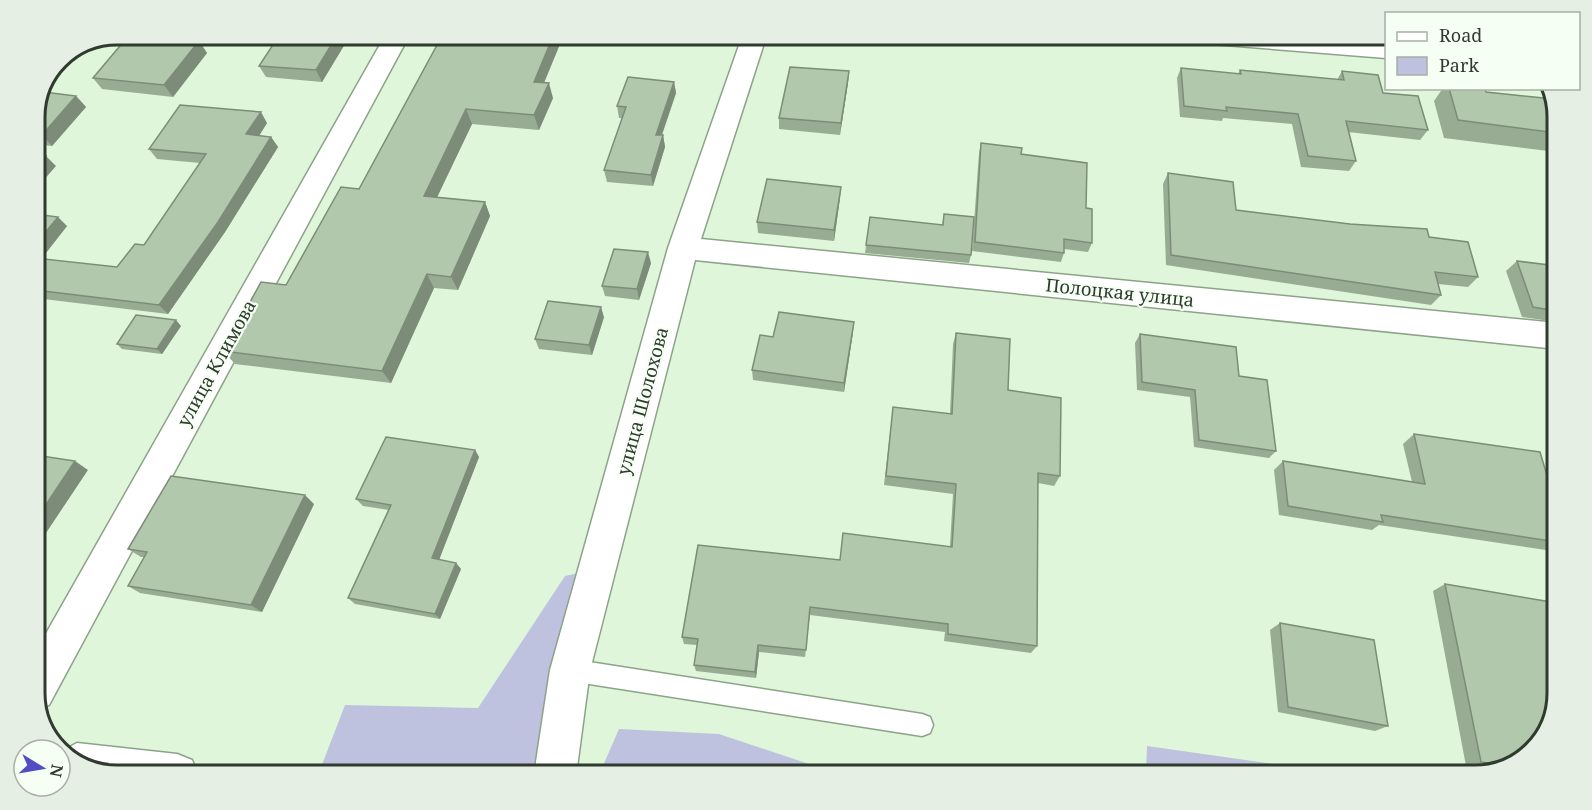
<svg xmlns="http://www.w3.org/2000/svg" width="1592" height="810" viewBox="0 0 1592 810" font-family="'Noto Serif',serif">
	<rect width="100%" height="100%" fill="#dff6da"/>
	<path fill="#bec2df" d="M607 567 546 769 510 775H318L345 705 478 708 565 576Z
		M619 729 719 734 827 770V775H599Z
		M1147 746 1351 775H1146Z"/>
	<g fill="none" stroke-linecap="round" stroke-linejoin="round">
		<defs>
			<path id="service" d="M570 659 922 714 930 717 933 725 930 733 922 736 570 681 562 678 559 670 562 662Z"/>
			<path id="minor" d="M386 34H410L49 705 38 709 35 699V653Z
				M743 34H767L701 239 1557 323V349L695 260 590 670 576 775H534L550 670 668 248Z
				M1175 34H1290L1386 42V58L1187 42 1178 39Z
				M77 743 177 754 192 760 198 775 117 776 81 767 62 751Z"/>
		</defs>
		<use href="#service" stroke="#8da389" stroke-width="3"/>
		<use href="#minor" stroke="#8da389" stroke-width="3"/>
		<use href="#service" fill="#fff" fill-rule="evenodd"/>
		<use href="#minor" fill="#fff" fill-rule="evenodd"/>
	</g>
	<path fill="#98ac94" d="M280 34H351L322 82 266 77 259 66Z
		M425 34H558L560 44 544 83 553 98 539 130 472 124 437 197 485 202 490 216 458 290 434 288 391 383 235 364 223 351 286 285 359 189 439 42 427 41Z
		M199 41 207 53 173 97 102 89 93 78Z
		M1181 68 1238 74 1240 70 1337 80 1342 71 1383 93 1428 130 1420 140 1348 132 1356 161 1349 171 1301 167 1292 124 1223 118 1222 121 1180 117 1177 78Z
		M849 71 848 83 840 135 779 129V118Z
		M674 82 676 93 662 135H663L665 147 653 186 607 182 604 170 622 118H619L617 106Z
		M1443 88H1485L1486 92 1557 112V156L1556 152 1444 138 1434 101Z
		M76 96 86 107 52 146 35 144V112Z
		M267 123 259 136 271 137 278 147 225 232 168 314 35 298V214L67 226 41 259 117 267 144 245 200 163 157 159 149 149Z
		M981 143 1021 154 1086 208 1092 243 1088 252 1064 249V253L1061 262 972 251 979 153Z
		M1168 173 1236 210 1429 237 1478 277 1468 287 1438 284 1441 295 1431 305 1166 265 1163 184Z
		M841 187 840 198 834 241 758 233 757 222Z
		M944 214 971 255 969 263 865 253 870 217 942 225Z
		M1517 261 1557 266V322L1522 317 1506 271Z
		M651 263 639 300 605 296 602 286Z
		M604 317 592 355 539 349 535 339Z
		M181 326 162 354 122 349 117 344Z
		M853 332 844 392 753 380 752 370 773 337Z
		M956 333 1008 390 1060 476 1054 486 1038 483 1037 646 1031 653 944 641 945 632 810 615 805 657 759 652 756 678 696 671 694 665 697 645 684 644 682 637 840 560 950 546 953 494 884 485 893 407 950 414 953 344Z
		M1140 334 1239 376 1276 451 1269 458 1194 447 1190 397 1137 390 1135 343Z
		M1414 434 1557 542V549L1553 551 1379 525 1372 530 1279 515 1274 470 1283 461 1412 482 1403 444Z
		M475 450 479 457 439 560 456 563 461 569 440 619 355 604 348 598 389 510 363 506 356 499Z
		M314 504 262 612 140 593 128 586 144 557H141L128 549Z
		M1445 584 1521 762 1484 773 1483 770 1466 766 1433 591Z
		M1280 623 1388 726 1375 731 1278 712 1270 630Z"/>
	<path fill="#7c8c78" d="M338 34H351L322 82 316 70Z
		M550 34H558L560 44 538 97 534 82Z
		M199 41 207 53 173 97 164 85Z
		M849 71 848 83 840 135 841 123Z
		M674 82 676 93 658 146 656 135Z
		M549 83 553 98 539 130 534 115Z
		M76 96 86 107 52 146 42 135Z
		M466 109 472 124 431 210 424 196Z
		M261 112 267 123 253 145 246 134Z
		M663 135 665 147 653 186 651 175Z
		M271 137 278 147 225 232 168 314 159 305Z
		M46 156 56 166 35 190V169Z
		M841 187 840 198 834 241V230Z
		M485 202 490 216 458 290 451 277Z
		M58 217 67 226 35 267V245Z
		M648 252 651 263 639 300 637 289Z
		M427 274 434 288 391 383 382 371Z
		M601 307 604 317 592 355 589 345Z
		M176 320 181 326 162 354 157 349Z
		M854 322 853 332 844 392V383Z
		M475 450 479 457 437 565 432 558Z
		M75 461 88 470 40 542 35 539V521Z
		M305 495 314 504 262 612 251 605Z
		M456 563 461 569 440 619 435 614Z
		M758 645 759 652 756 678 755 672Z"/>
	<path fill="#b1c8ac" stroke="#7c8c78" stroke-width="1.5" d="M130 34H132L199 41 164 85 93 78Z
		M280 34H338L316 70 259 66Z
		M443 34H554L534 82 549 83 534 115 466 109 424 196 485 202 451 277 427 274 382 371 223 351 261 282 286 285 341 187 359 189Z
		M790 67 849 71 841 123 779 118Z
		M1181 68 1241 74 1240 70 1344 80 1342 71 1378 75 1383 93 1418 96 1428 130 1346 121 1356 161 1308 156 1298 114 1226 107 1227 111 1184 106Z
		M628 77 674 82 656 135H663L651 175 604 170 626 107 617 106Z
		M1449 88H1485L1486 92 1553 99 1557 112V133L1458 120Z
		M44 92 76 96 42 135 35 134V112Z
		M180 105 261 112 246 134 271 137 218 222 159 305 35 290V258L117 267 135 244 144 245 206 154 149 149Z
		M981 143 1022 148 1021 154 1087 163 1086 208 1092 209V243L1064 239V253L975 242Z
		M35 154 46 156 35 169Z
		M1168 173 1233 182 1236 210 1350 224 1427 229 1429 237 1468 242 1478 277 1435 272 1441 295 1171 255Z
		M767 179 841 187 834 230 757 222Z
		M35 214 58 217 35 245Z
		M944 214 974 217 971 255 866 245 870 217 943 225Z
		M614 249 648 252 637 289 602 286Z
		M1517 261 1557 266V311L1533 307Z
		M548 301 601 307 589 345 535 339Z
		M779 312 854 322 844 383 752 370 760 335 773 337Z
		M136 315 176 320 157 349 117 344Z
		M956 333 1010 339 1008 390 1061 398 1060 476 1038 473 1037 646 948 634V624L810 607 806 650 758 645 755 672 694 665 698 639 682 637 698 545 840 560 843 533 952 547 956 484 886 476 893 407 952 414Z
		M1140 334 1236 347 1239 376 1267 380 1276 451 1199 440 1195 390 1142 382Z
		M1414 434 1540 452 1557 509V542L1381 515 1383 522 1288 506 1283 461 1425 484Z
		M386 437 475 450 432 558 456 563 435 614 348 598 391 505 356 499Z
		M35 455 75 461 35 521Z
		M171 476 305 495 251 605 128 586 147 552 128 549Z
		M1445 584 1557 603V693L1549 729 1521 762 1499 768V765L1481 762Z
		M1280 623 1374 640 1388 726 1288 707Z"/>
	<g text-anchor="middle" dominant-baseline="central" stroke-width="4.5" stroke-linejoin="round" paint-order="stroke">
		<g font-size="18" fill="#303a2f" stroke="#f5fff3">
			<text transform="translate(1120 292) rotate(6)">Полоцкая улица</text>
			<text transform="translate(216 363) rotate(-61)">улица Климова</text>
			<text transform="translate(642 401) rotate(-75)">улица Шолохова</text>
		</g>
	</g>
	<path d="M0 0H1592V810H0ZM117 45H1475A72 72 0 0 1 1547 117V693A72 72 0 0 1 1475 765H117A72 72 0 0 1 45 693V117A72 72 0 0 1 117 45Z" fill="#e5efe3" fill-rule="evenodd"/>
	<path fill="none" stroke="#303a2f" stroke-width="3" d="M117 45H1475A72 72 0 0 1 1547 117V693A72 72 0 0 1 1475 765H117A72 72 0 0 1 45 693V117A72 72 0 0 1 117 45Z"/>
	<rect x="1385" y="12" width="195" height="78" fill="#f5fff3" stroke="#a6b0a5" stroke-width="1.5"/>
	<rect x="1397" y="32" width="30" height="9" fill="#ffffff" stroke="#a6b0a5" stroke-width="1.5"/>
	<text x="1439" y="42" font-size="18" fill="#303a2f">Road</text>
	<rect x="1397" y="57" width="30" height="18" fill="#bec2df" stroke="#a6b0a5" stroke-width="1.5"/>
	<text x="1439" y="72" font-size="18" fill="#303a2f">Park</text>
	<g transform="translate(42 768) rotate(101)"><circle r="28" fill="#f5fff3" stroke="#a6b0a5" stroke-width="1.5"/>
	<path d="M0-4.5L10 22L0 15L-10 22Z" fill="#534dc4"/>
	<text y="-9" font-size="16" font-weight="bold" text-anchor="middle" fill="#303a2f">N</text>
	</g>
</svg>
